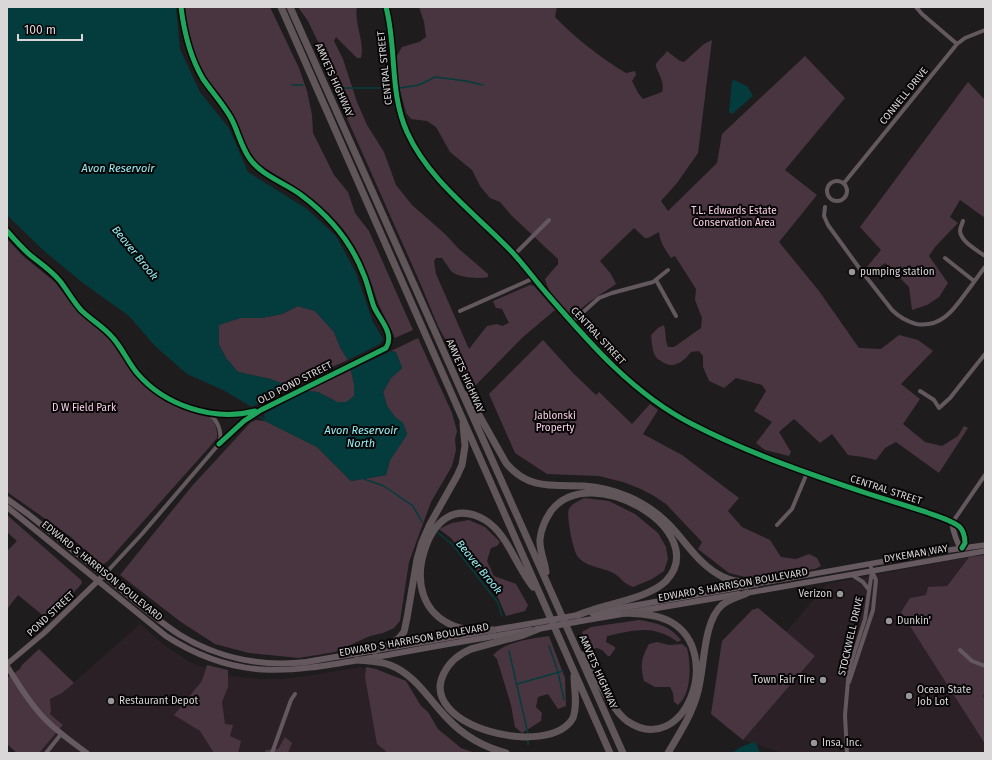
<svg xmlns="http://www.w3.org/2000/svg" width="992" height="760" viewBox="0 0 992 760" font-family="'Fira Sans',sans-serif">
	<rect width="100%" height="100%" fill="#1f1c1d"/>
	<path fill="#2b2026" d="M969 557 912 629 985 744V753H783L743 740 815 656 786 632 827 584Z
		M140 624 164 645 190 662 217 673 232 676 258 679H280L308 676 360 667 398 681 420 753H39L63 725 50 714 51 711 50 699 62 693Z"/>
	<path fill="#493540" d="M185 7H270L299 68 307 91 312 115 313 133 334 175 348 192 355 213 369 231 413 330 395 338C390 326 383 315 378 303 375 295 373 287 370 280 364 262 355 245 343 229 329 212 311 197 293 185 281 177 268 171 257 162 245 150 242 131 234 116 227 103 218 93 209 81 194 60 187 33 185 7Z
		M298 7H357C354 25 365 41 361 58H357L336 37 334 41 343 59 357 102 367 125 384 152 396 185 412 205 445 234 459 249 488 274V277C480 279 458 278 451 271 448 267 445 262 442 258H436L434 261 436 274 469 349 487 326 497 324 502 326 509 323 502 309 496 308 493 301 530 285 534 286 555 310 523 337 470 391 451 350 438 326 421 285 350 125 329 76 319 44 308 21Z
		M419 7H557L555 17C575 38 601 58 626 73L635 71 636 75 632 81 638 93 643 99 662 92C666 81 654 68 656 64 659 59 664 56 667 51L680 61 684 62 704 44 712 40 698 153 677 183 661 201 668 211 717 163 722 134 805 56 845 98 785 170 817 195 779 242 819 291 859 348 881 349 899 335 918 340 933 351 901 384 920 399 903 424 925 442 942 446 958 436 964 426 968 428 939 473 896 442 885 448 876 460 863 457 848 455 832 434 820 443 794 419 779 432 791 452 789 456 765 450 756 443 772 422 754 411 766 391 762 385 736 378 724 388 709 381 703 367V356L699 351 691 352C683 362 673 370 661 361 661 361 656 358 656 357 652 352 652 342 651 335L658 328 664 325C666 333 665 339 668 347H674L701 328 702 318 695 300 696 289 675 256 671 258C665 249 660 243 659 232L648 238H645L634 228 600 261 611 274 616 284 588 303 572 316C562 306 548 294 545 279L558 264V259L512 216 500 202 490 198 480 186 472 170 450 152 436 127 427 121 411 119 406 113 397 79 395 59 402 47 419 42 426 37 424 22Z
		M968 82 985 100V218L960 200 950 217 958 223 935 247 929 256 948 283 939 297 927 305 912 310 909 287 885 263 870 274 866 268 881 250 860 227Z
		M7 239 24 257 55 282 77 311 109 338 131 371 147 388 172 404 205 414 211 418 215 424 217 432V438L213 443 108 561 104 564 98 562 71 537 7 492Z
		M298 306 315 311 334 332 340 347 348 360 289 386 270 379 238 372 226 358 219 345 218 325 240 318H262L282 314Z
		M418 338 452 413 457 431 455 439 456 450 452 466 431 502 409 562 400 621 394 628 383 633 370 636 335 652 299 658 249 653 215 644 181 622 120 575 192 486 251 422 256 420 265 421 317 447 351 481 386 475 390 460 407 434 403 423 395 417 387 406 383 392 391 378 402 368 396 352 391 351Z
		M543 340 574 374 596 395 599 392 632 424 650 404 658 410 643 434 682 455 739 498 728 511 742 527 770 540 781 557 796 559 809 554 817 558 821 566 815 569 749 578 729 573 698 549 702 542 666 504 654 496 641 489 623 482 599 476 547 474 515 453 489 394Z
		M351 370 354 384V396L346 403 337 402 318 392 307 391Z
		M584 498 609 501 635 514 658 533 666 547 668 559 664 571 652 579 633 587C623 583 622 579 615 574 604 567 587 568 578 557 573 551 566 516 569 509 572 503 579 501 584 498Z
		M7 515 81 580 82 583 78 588 46 618 18 595 7 609V549L8 550 17 541 7 532Z
		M469 520 485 527 500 542 497 546 491 548 487 561 494 576 516 584 528 605 525 611 506 616 497 595 451 538 439 529 452 523Z
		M985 555V693L983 696 985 699V744L901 612 910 598 926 595 928 587 947 586 969 557Z
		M758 608 815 656 743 740 711 714 722 641 752 610Z
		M639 620C656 623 669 625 681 640L678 642C653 624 635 630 607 636L606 642 615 647V649L610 656H608L602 650 597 648 591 649 585 641 582 632 591 627Z
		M549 636 565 678 566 706 558 709 548 694 538 697 536 707 542 713 541 721 522 733 515 727 511 705 497 659 493 655C506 641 531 639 549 636Z
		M657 642 669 645 682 644 687 648C691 663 692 694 678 705L674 702 673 693 670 687H655L644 681C640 665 641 659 649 644Z
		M39 649 74 683 62 693 50 699 51 711 50 714 63 725 39 753H17L7 744V678L20 669 22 665Z
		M207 665 228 670V687L222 702 225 724 233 725 230 736 241 741 238 753H214L200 731 174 715 202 681Z
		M366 667 376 669 406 681 421 706 428 712 438 729 461 748 475 753H388L377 744 365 677Z
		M285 737 292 743 288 753H264L266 750 278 749Z"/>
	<path fill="#043c3e" d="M7 7H176L180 49 200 92 229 128 248 172 307 209 336 236 356 273 373 322 383 339 380 344 348 360 340 347 334 332 315 311 298 306 282 314 262 318H240L219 325V345L226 358 238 372 270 379 289 386 252 407 223 390 187 374 155 346 129 316 83 283 44 251 7 215Z
		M734 80 747 86 753 96 732 114 730 113 729 112 732 81Z
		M391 351 396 352 402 368 391 378 383 392 387 406 395 417 403 423 407 435 390 460 386 475 351 481 317 447 265 421 264 414 307 391 318 392 337 402H346L354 396V384L351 370Z
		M753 742 757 745 759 751 763 753H732L739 748Z"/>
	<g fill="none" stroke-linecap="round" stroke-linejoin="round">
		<path stroke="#043c3e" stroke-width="1.5" d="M292 85H303
			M335 87 345 88H383
			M400 88 419 85 435 77 466 81 483 85
			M260 417 267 421
			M364 479 384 486 413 506 422 522
			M437 532 453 545 498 603 502 616
			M549 646 558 672 564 700
			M509 651 528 734
			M517 684 563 671
			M528 745V739"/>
		<path stroke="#63585d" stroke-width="4" d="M916 7 922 14 957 44
			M827 191a10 10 0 1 1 20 0a10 10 0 1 1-20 0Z
			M844 183 957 44 965 38 985 30
			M825 207 824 216 828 225 860 269 892 310C899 317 906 321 916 324 940 328 953 311 965 294 972 285 978 276 985 267
			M963 221C962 224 960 228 960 231 961 242 977 250 985 256
			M7 231C14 239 22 248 30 255 40 264 51 270 60 281 68 290 73 301 82 310 91 320 104 328 113 338 123 349 128 363 137 374 166 406 214 421 256 411
			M514 255 549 220
			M945 258 974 281
			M656 280 676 316
			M460 311 534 278
			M572 322 599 298 612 293 653 282 668 270
			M920 391 934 400 939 408 950 398 985 354
			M208 413C218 420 223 433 219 444
			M952 523 985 475
			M777 525 792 509 807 473
			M104 575 142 534 219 444 244 421 261 410 386 348C395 334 380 320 374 307 370 296 368 284 363 273 351 242 328 215 301 195 285 183 262 176 250 159 241 147 238 131 231 118 223 104 212 92 203 79 190 57 184 32 181 7
			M852 575 863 582 869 590
			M960 650 972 661 985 666
			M849 682 873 610 876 580 872 571
			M46 753 62 733
			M272 753 291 700 295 694
			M847 753 845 715 849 669 865 619 872 571 870 564"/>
		<path stroke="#665a60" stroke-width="5.5" d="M386 7C397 48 389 92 407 132 429 181 476 214 512 252 523 264 532 276 542 288 586 339 631 393 692 424 748 453 809 474 869 494 888 500 907 506 926 512 936 516 948 519 957 525 963 528 965 537 965 543L962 548
			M952 523C953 530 957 545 962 549
			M756 584 942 551 985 545
			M747 593 985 551
			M7 664 44 633 104 575
			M7 666C18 684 29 702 43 717 56 731 72 742 87 753"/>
		<path stroke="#65585e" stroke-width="6" d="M7 499 28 514C58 538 88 562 118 587 138 603 158 621 180 635 218 658 262 667 306 662L540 622
			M7 507 166 636C245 687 302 669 388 655 436 646 483 638 531 630
			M592 613 752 585
			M581 621 739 594"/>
		<path stroke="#605659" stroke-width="7" d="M281 7 610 753
			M290 7 623 753
			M466 395 470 399 506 463C528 490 553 485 584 486 599 487 615 491 629 497 647 505 662 516 675 531 690 548 702 567 723 577 733 582 745 583 756 584
			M546 572C545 561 539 551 540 539 541 529 545 520 551 511 590 459 713 531 666 581 648 599 603 604 578 615
			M538 629 523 635 471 649C459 654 450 661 444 673 416 726 549 760 573 718 578 704 574 690 574 676
			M493 630C480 630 466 631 454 626 422 613 415 582 424 552 433 522 454 502 485 520 508 534 516 567 533 587
			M374 651 392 643 399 638 404 632 407 618 417 559 422 542 430 524 457 476 462 465 465 446 463 424
			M582 655 587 660C597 678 611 709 627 721 684 760 725 653 671 622 656 614 640 614 624 613
			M357 660C368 661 380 661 390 665 416 675 429 700 448 719 464 736 484 747 506 753
			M668 753C679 734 691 716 697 695 705 670 702 623 722 605 729 599 738 597 747 593"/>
		<path stroke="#65585e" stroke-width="6" d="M540 622 578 615
			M538 629 581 621"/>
		<defs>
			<path id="cycleway" d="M181 7C184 32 190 57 203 79 212 92 223 104 231 118 238 131 241 147 250 159 262 176 285 183 301 195 328 215 351 242 363 273 368 284 370 296 374 307 380 320 395 334 386 348L261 410 244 421 219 444
				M386 7C397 48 389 92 407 132 429 181 476 214 512 252 523 264 532 276 542 288 586 339 631 393 692 424 748 453 809 474 869 494 888 500 907 506 926 512 936 516 948 519 957 525 963 528 965 537 965 543L962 548
				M7 231C14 239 22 248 30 255 40 263 51 270 60 281 67 290 73 301 81 310 91 320 104 327 113 338 122 348 128 362 137 373 164 405 213 422 255 411"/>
		</defs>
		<use href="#cycleway" stroke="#080607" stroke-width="8"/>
		<use href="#cycleway" stroke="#20a55d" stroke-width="5"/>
	</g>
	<g fill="#999697" stroke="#080607" stroke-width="1.5">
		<circle cx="852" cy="272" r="4"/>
		<circle cx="840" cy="594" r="4"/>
		<circle cx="889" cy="621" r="4"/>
		<circle cx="823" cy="680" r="4"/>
		<circle cx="909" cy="696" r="4"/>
		<circle cx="111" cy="701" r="4"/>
		<circle cx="814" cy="743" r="4"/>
	</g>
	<g text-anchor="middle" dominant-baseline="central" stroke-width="4" stroke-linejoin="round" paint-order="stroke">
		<g font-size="10" fill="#dad7d8" stroke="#080607">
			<text transform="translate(385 68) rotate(-96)">CENTRAL STREET</text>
			<text transform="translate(334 80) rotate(66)">AMVETS HIGHWAY</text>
			<text transform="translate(904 96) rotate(-51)">CONNELL DRIVE</text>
			<text transform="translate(598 336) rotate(47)">CENTRAL STREET</text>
			<text transform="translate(465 376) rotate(66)">AMVETS HIGHWAY</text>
			<text transform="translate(295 383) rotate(-27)">OLD POND STREET</text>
			<text transform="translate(886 490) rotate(18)">CENTRAL STREET</text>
			<text transform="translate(916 554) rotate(-10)">DYKEMAN WAY</text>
			<text transform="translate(102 571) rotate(39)">EDWARD S HARRISON BOULEVARD</text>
			<text transform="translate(733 585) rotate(-10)">EDWARD S HARRISON BOULEVARD</text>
			<text transform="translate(51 614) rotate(-43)">POND STREET</text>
			<text transform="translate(851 636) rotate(-77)">STOCKWELL DRIVE</text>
			<text transform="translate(414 640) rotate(-10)">EDWARD S HARRISON BOULEVARD</text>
			<text transform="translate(598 672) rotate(66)">AMVETS HIGHWAY</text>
		</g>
		<g font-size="10" fill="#fbd3e6" stroke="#080607">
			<text x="734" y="211">T.L. Edwards Estate<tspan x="734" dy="12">Conservation Area</tspan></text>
			<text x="84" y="408">D W Field Park</text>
			<text x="555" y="416">Jablonski<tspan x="555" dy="12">Property</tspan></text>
		</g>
		<g font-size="10" fill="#dad7d8" stroke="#080607" text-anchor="start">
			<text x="860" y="272">pumping station</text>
			<text x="832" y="594" text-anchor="end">Verizon</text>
			<text x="897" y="621">Dunkin'</text>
			<text x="815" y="680" text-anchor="end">Town Fair Tire</text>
			<text x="917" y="690">Ocean State<tspan x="917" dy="12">Job Lot</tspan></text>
			<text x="119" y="701">Restaurant Depot</text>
			<text x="822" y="743">Insa, Inc.</text>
		</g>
		<g font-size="11" font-style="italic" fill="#94eef2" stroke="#080607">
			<text x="118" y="168">Avon Reservoir</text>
			<text transform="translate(135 253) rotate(51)">Beaver Brook</text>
			<text x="361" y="430">Avon Reservoir<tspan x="361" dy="13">North</tspan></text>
			<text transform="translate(479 567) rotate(51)">Beaver Brook</text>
		</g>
	</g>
	<rect width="992" height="760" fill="none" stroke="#dad7d8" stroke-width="16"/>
	<path d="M18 34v6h64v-6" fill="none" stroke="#dad7d8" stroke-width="2"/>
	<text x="24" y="34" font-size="12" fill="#dad7d8" stroke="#080607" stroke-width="3" paint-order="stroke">100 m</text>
</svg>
